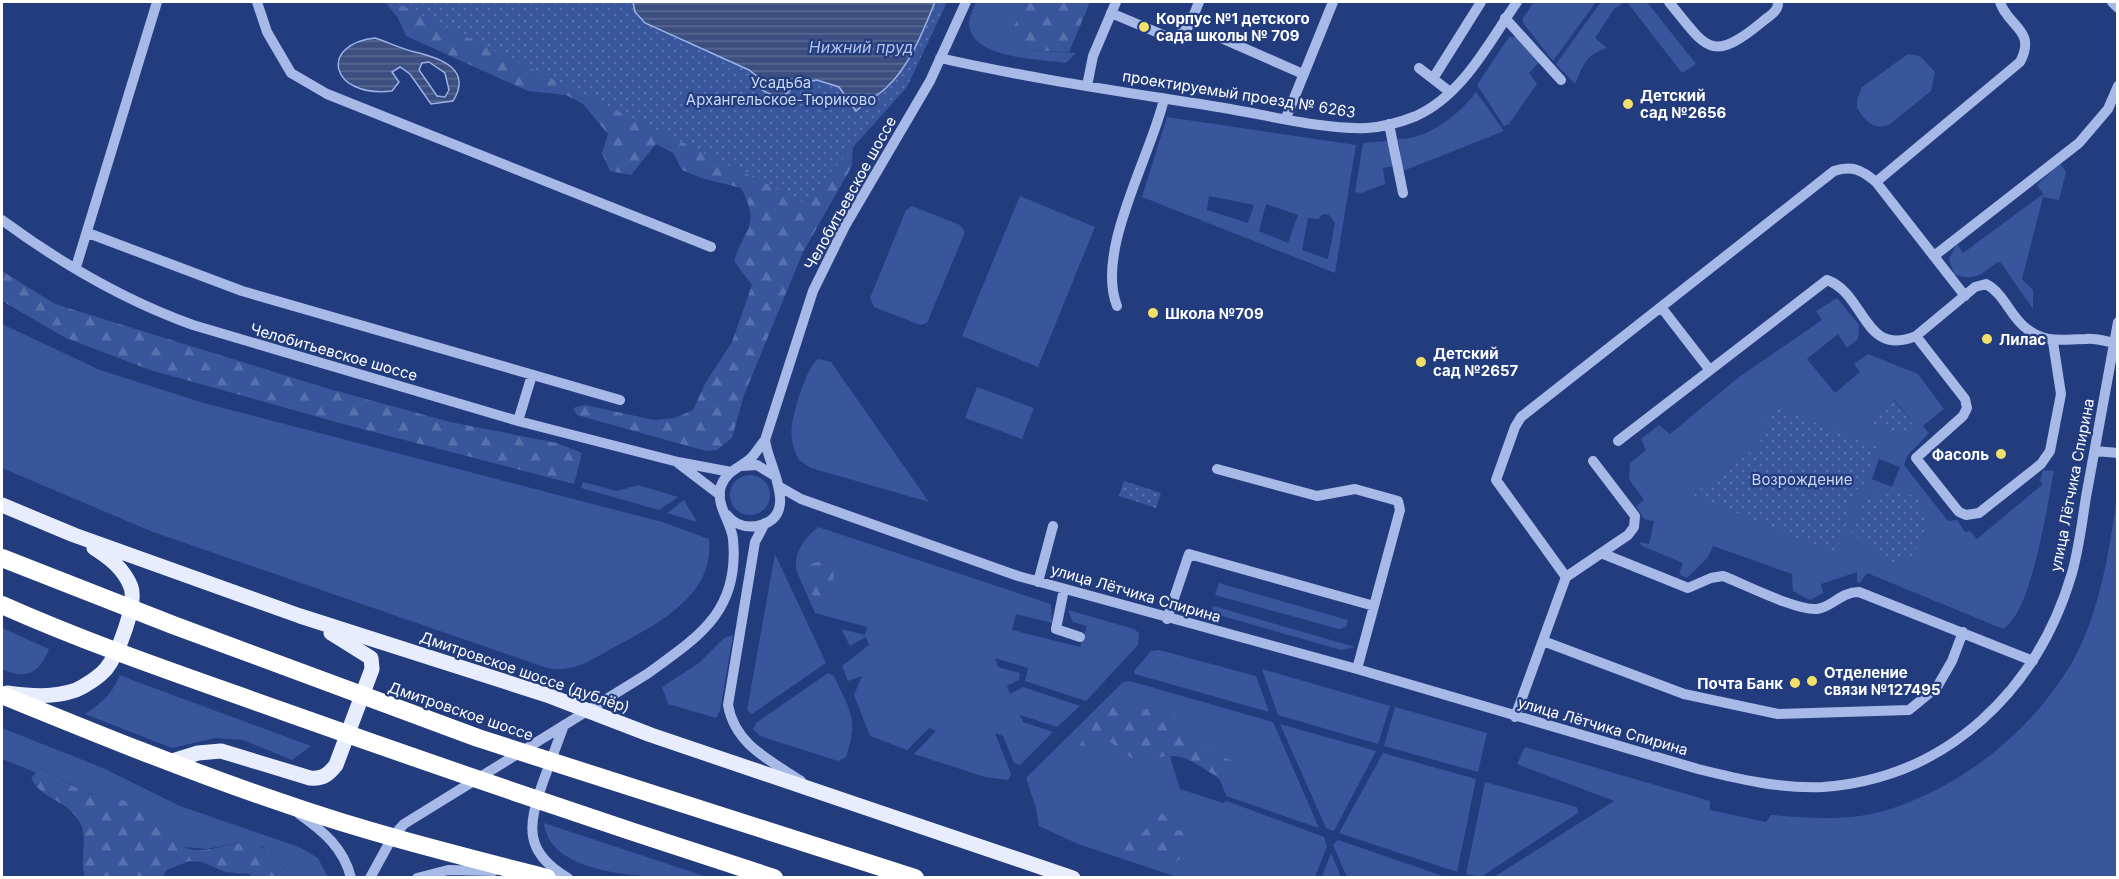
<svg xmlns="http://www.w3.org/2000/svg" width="2119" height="879" viewBox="0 0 2119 879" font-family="Inter,sans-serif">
	<defs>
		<pattern id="forest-firs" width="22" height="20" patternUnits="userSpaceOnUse" patternTransform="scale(1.5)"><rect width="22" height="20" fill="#39569d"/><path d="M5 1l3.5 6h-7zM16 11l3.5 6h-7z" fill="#576fac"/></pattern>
		<pattern id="park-dots" width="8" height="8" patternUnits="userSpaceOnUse" patternTransform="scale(1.5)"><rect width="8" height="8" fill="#39569d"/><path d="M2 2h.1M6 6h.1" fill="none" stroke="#576fac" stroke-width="1.8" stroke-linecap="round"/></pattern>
		<pattern id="water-rules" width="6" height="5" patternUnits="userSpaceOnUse" patternTransform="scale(1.5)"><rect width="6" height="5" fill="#3c4f80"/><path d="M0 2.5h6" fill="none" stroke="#596993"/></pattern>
	</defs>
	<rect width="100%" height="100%" fill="#223c7e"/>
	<path fill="#39569d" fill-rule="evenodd" d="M976 2H1026L1027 6 1012 28 1027 50 1076 53 1066 63C1039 59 971 59 969 24 969 17 974 8 976 2Z
		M1534 2H1596L1553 61 1523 23V18Z
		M1601 2H1625L1614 9 1595 38 1607 48C1585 55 1584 64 1575 84L1556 64Z
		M1627 2H1647L1696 64 1682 73Z
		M1509 37H1516L1539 62 1529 73 1537 84 1509 124 1504 126 1477 85Z
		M1908 54 1920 56 1935 72 1931 91 1889 125C1873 130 1865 121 1857 108V100L1862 87Z
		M1476 92 1504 131 1403 171 1398 139C1427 140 1460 114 1476 92Z
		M1167 117 1356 145 1335 273 1142 197ZM1209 196 1254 205 1248 223 1207 210ZM1266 204 1298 215 1288 243 1259 231ZM1323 214 1329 215 1335 223 1328 259 1302 250 1308 218 1318 219Z
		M1388 141 1395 166 1383 168 1385 184 1361 193 1355 192 1363 143Z
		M2060 163 2066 172 2059 200 2043 197 2022 279 2033 290V309L2001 263 1997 262C1983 274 1974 282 1954 274L1949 259 1957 244 1963 253 2043 194 2037 185Z
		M1020 196 1095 227 1038 367 962 336Z
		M912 206 960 225 965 232 927 323 920 325 874 307 870 298 906 210Z
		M1837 298 1859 325 1858 339 1847 348 1838 334 1807 359 1835 393 1860 372 1854 364 1868 354 1918 374 1944 409 1923 426 1929 433 1907 456 1904 465 1948 521 1957 520 1965 532 1970 531 1977 539 2043 484 2040 481 2043 470 2054 471C2047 505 2032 613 2003 629L1867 573 1860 583 1857 582V572L1821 584 1823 593 1810 600 1793 591 1792 574 1713 546 1708 557 1687 578 1679 574 1683 563 1642 546 1639 542 1649 544 1654 521 1644 519 1636 506 1644 500 1629 479 1630 463 1646 450 1641 439 1659 425 1670 434 1739 377 1822 320 1816 311ZM1894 400H1895L1917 428 1867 421ZM1759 445 1857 489 1849 509 1693 495ZM1879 459 1900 467 1892 487 1872 479Z
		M2 324 100 370 204 403 662 522 709 539C715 596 657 624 615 647 593 658 573 674 547 668L153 532 2 468Z
		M818 359 831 362 929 502 811 468 799 460C793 449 790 436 792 424 795 408 806 368 818 359Z
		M977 387 1034 408 1022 439 965 418Z
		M730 495a20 20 0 1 1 40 0a20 20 0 1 1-40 0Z
		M583 482 617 491 638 485 678 497 659 510 581 488Z
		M2117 499V877H1494L1614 801 1517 764 1525 747 1710 801V810L1766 822 1771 815C1807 818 1845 821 1880 812 1962 789 2038 727 2077 653 2101 606 2109 550 2117 499Z
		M684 500 697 522 667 513Z
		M818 527 1051 604 1052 623 1016 614 1012 630 1080 647 1087 626 1073 622 1068 610 1134 629 1139 633 1138 645 1086 701 1025 681 1028 668 995 658 998 667 1020 673 1019 680 1007 686 1010 694 1023 687 1080 706 1057 727 1020 715 1023 722 1053 732 1020 765 1014 763 1003 736 995 733 1011 774 1008 780 985 777 914 754 936 731 929 728 907 750 870 736 854 695 862 676 848 681 842 666 869 645 866 637 850 646 841 629 865 635 867 627 815 613 797 572C792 553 805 538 818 527Z
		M775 554 826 663 752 714 747 710 748 705Z
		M1219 583 1348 620 1346 627 1339 629 1215 595Z
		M1213 606 1355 647 1341 650 1212 613Z
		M2 628 49 649C39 674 26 680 2 669Z
		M733 635 720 711 716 718 668 704 662 687 699 663 724 638Z
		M1159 650 1256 676 1269 712 1135 674 1134 671 1151 651Z
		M1262 669 1390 706 1378 744 1278 715Z
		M828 673 834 676C850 711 859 718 846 757L838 761 760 736 753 729 756 723Z
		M120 675 135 681 311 746 292 760 243 740 215 738 172 748 85 714C102 703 112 694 120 675Z
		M1130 681 1273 722 1319 828 1226 796C1224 791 1222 782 1218 778 1207 768 1186 755 1170 756L1180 789 1223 803 1227 801 1324 837 1327 846 1315 877H1177L1078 844 1039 826 1036 808 1026 778 1123 682Z
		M1395 707 1487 733 1478 772 1384 746Z
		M1280 724 1376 751 1334 831 1326 828Z
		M2 728 103 768 180 806 299 847 318 858 328 877H286L284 864 263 847 237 843 207 849 182 847 170 842 145 813 123 801 86 792 41 769 37 773 2 759Z
		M1383 753 1476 779 1457 872 1339 833Z
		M1485 782 1577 807 1578 813 1481 877 1466 874Z
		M544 823 707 877C656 878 550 879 544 823Z
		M1338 840 1440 875 1442 877H1347L1333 845Z
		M1331 853 1341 877H1322Z"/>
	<path fill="url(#forest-firs)" d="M385 2H613L854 119 852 166 803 252 744 395 732 438 717 450 706 451 577 415 573 408 585 405 654 420 675 418 693 410 705 384 732 342 752 285 734 261C745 227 761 226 741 188L701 178 682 170 673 153 656 144 631 175 610 171 602 153 608 134 583 104 566 95 528 91 406 36 398 18Z
		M1026 2H1090L1069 52 1027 50 1012 28 1027 6Z
		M2 271 55 304 326 388 450 422 557 443 582 453 574 484 347 425 150 370 66 338 2 301Z
		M837 555 830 599 820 602 811 593 805 568C815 560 825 562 837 555Z
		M1159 704 1171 706 1182 729 1190 738 1213 747 1222 757 1233 761 1242 770 1235 780C1211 781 1199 759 1176 756 1158 753 1152 767 1130 757 1122 754 1115 745 1108 740L1088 755 1078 748 1101 709 1123 706 1147 709Z
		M40 769C56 776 70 785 86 792 95 796 103 795 113 797 124 800 136 806 146 813 160 823 165 841 182 847 222 861 241 820 284 864L286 877H251L250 874 225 872 202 862 189 861 167 870 162 877H85C78 857 91 837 77 818 63 798 42 800 31 778Z
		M1161 813 1171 819 1177 830 1190 832 1194 844 1175 863 1119 850 1114 845 1124 838 1136 840Z"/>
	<path fill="url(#park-dots)" d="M395 2H947L907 87 804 202Z
		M1894 400 1917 428 1907 436 1867 421Z
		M1774 407 1878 447 1862 488 1857 489 1849 509 1851 512 1835 553 1693 495 1759 445Z
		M1124 481 1161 493 1156 508 1119 496Z
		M1891 489 1917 497 1927 523 1914 556 1893 562 1851 532 1865 500Z"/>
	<path fill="url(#water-rules)" stroke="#9bb2e7" stroke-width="1.5" fill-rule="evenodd" d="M633 2H935C923 31 910 66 886 88 877 96 865 103 856 111L839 87 817 80 798 83 786 94 776 97 762 90 758 77 749 70 645 23 635 12Z
		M375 38C388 42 401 49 415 52 440 58 473 69 453 101L431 104 410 74 400 67 392 72 399 82 392 91C329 98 319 44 375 38ZM429 62 445 73 449 90 445 97 437 96 419 70 422 63Z"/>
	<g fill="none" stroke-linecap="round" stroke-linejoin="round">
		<path stroke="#a7b9e6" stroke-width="10" d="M257 2 267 32 291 73 327 94 711 247
			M1669 2C1706 47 1710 65 1762 22 1769 16 1779 11 1778 2
			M2112 2 2118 8
			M1111 13 1168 37C1189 37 1192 18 1199 2
			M1505 18 1561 80
			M1221 38 1303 74
			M940 58C1032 79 1125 92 1218 107 1263 114 1323 130 1367 128 1383 127 1401 122 1416 116 1463 95 1489 42 1517 2
			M1419 68 1450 92
			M1434 77 1481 2
			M1087 86 1093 56 1116 2
			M1286 118 1333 2
			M1389 124 1403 193
			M1876 182 2020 62C2037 30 2008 27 2000 2
			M2 220C59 262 126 301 193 325L518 421 678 462 731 472
			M88 233 242 291 620 400
			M1934 256 2079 143 2108 109 2118 86
			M76 267 157 2
			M1117 306C1095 251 1151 156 1164 99
			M1661 307 1709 369
			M2053 342 2061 394 2050 451 2041 464 1979 513 1966 515 1959 512 1916 458 1963 416 1967 408 1965 399 1916 336 1975 287 1986 284C2005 294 2010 317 2027 329 2046 344 2063 339 2086 339 2095 338 2105 341 2114 343
			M518 421 532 375
			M1618 441 1827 280C1866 294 1863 358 1916 336
			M2095 451 2118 453
			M678 463 720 495
			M741 466 757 465 775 476
			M1217 469 1317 496 1355 489 1398 501 1400 510 1374 606
			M780 487 801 499 1018 576 1357 669 1698 769C1738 779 1781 789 1823 787 1948 778 2038 689 2072 573 2079 548 2082 522 2086 497 2097 439 2107 380 2118 322
			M727 515C734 524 745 528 757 526 802 517 768 466 765 440
			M765 523 755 542 728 705C735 745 770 760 801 781
			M1601 553 1688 588 1711 578 1723 576C1744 584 1797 611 1817 609 1833 607 1840 592 1859 592L2033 661
			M1566 577 1628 535 1634 527 1635 516 1593 461
			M1038 582 1053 526
			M1064 589 1056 629 1080 637
			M1167 619 1189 554 1374 606 1357 669
			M1543 641 1684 694 1778 714 1909 710 1937 687 1952 661 1963 632
			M1515 717 1566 577 1496 480 1515 427 1521 417 1834 171C1852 165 1862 170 1876 182L1965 296
			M564 725C557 744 550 763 543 782 528 825 523 852 568 878
			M299 814C323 831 344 848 351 878
			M370 878 393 836 404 824 647 674C698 637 740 612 733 539 731 521 715 505 721 486 726 471 740 468 751 458 756 453 760 446 765 440L813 291 845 226 930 81 966 2
			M417 878 448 870 494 871"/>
		<path stroke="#e8edfd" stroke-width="15" d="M2 505 74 535 300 616 547 695 651 735 1073 878
			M7 693C31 696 53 698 76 690 85 686 99 677 106 669 118 654 137 605 131 587 124 569 110 558 94 548
			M169 762 198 753 221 751 310 778C323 779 328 775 336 765L372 669 371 658 331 633"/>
		<path stroke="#fff" stroke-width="18" d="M2 695C95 733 188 771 283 803 369 833 458 855 547 878"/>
		<path stroke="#fff" stroke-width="18" d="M2 558 173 625 478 738 915 878
			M2 605C94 646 190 678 285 712 448 770 610 825 774 878"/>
	</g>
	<g fill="#f2e069" stroke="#223c7e" stroke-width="2">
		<circle cx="1144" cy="27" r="6"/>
		<circle cx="1628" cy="104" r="6"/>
		<circle cx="1153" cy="313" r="6"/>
		<circle cx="1987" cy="339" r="6"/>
		<circle cx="1421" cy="362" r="6"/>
		<circle cx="2001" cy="454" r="6"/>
		<circle cx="1812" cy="681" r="6"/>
		<circle cx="1795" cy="683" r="6"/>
	</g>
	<g text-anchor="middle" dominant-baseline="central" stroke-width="4.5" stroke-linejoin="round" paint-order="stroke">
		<g font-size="15" font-weight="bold" fill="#fff" stroke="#223c7e" text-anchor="start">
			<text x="1156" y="18">Корпус №1 детского<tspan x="1156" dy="17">сада школы № 709</tspan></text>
			<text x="1640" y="95">Детский<tspan x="1640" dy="17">сад №2656</tspan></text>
			<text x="1165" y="313">Школа №709</text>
			<text x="1999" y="339">Лилас</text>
			<text x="1433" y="353">Детский<tspan x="1433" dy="17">сад №2657</tspan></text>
			<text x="1989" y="454" text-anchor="end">Фасоль</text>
			<text x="1824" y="672">Отделение<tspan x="1824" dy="17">связи №127495</tspan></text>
			<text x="1783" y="683" text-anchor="end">Почта Банк</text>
		</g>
		<g font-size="15" fill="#cad7f5" stroke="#223c7e">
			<text x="781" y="82">Усадьба<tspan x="781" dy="17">Архангельское-Тюриково</tspan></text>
			<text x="1802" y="479">Возрождение</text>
		</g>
		<g font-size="15" fill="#fff" stroke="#223c7e">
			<text transform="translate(1239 94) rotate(9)">проектируемый проезд № 6263</text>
			<text transform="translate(850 193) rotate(-61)">Челобитьевское шоссе</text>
			<text transform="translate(334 352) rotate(16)">Челобитьевское шоссе</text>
			<text transform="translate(2072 485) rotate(-79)">улица Лётчика Спирина</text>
			<text transform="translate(1136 593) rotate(16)">улица Лётчика Спирина</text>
			<text transform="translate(525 672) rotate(19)">Дмитровское шоссе (дублёр)</text>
			<text transform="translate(461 711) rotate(19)">Дмитровское шоссе</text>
			<text transform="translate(1603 726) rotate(16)">улица Лётчика Спирина</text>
		</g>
		<g font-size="16" font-style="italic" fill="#b2c4ee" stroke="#223c7e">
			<text x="861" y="47">Нижний пруд</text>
		</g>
	</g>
	<rect width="2119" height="879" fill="none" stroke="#ffffff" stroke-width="6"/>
</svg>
